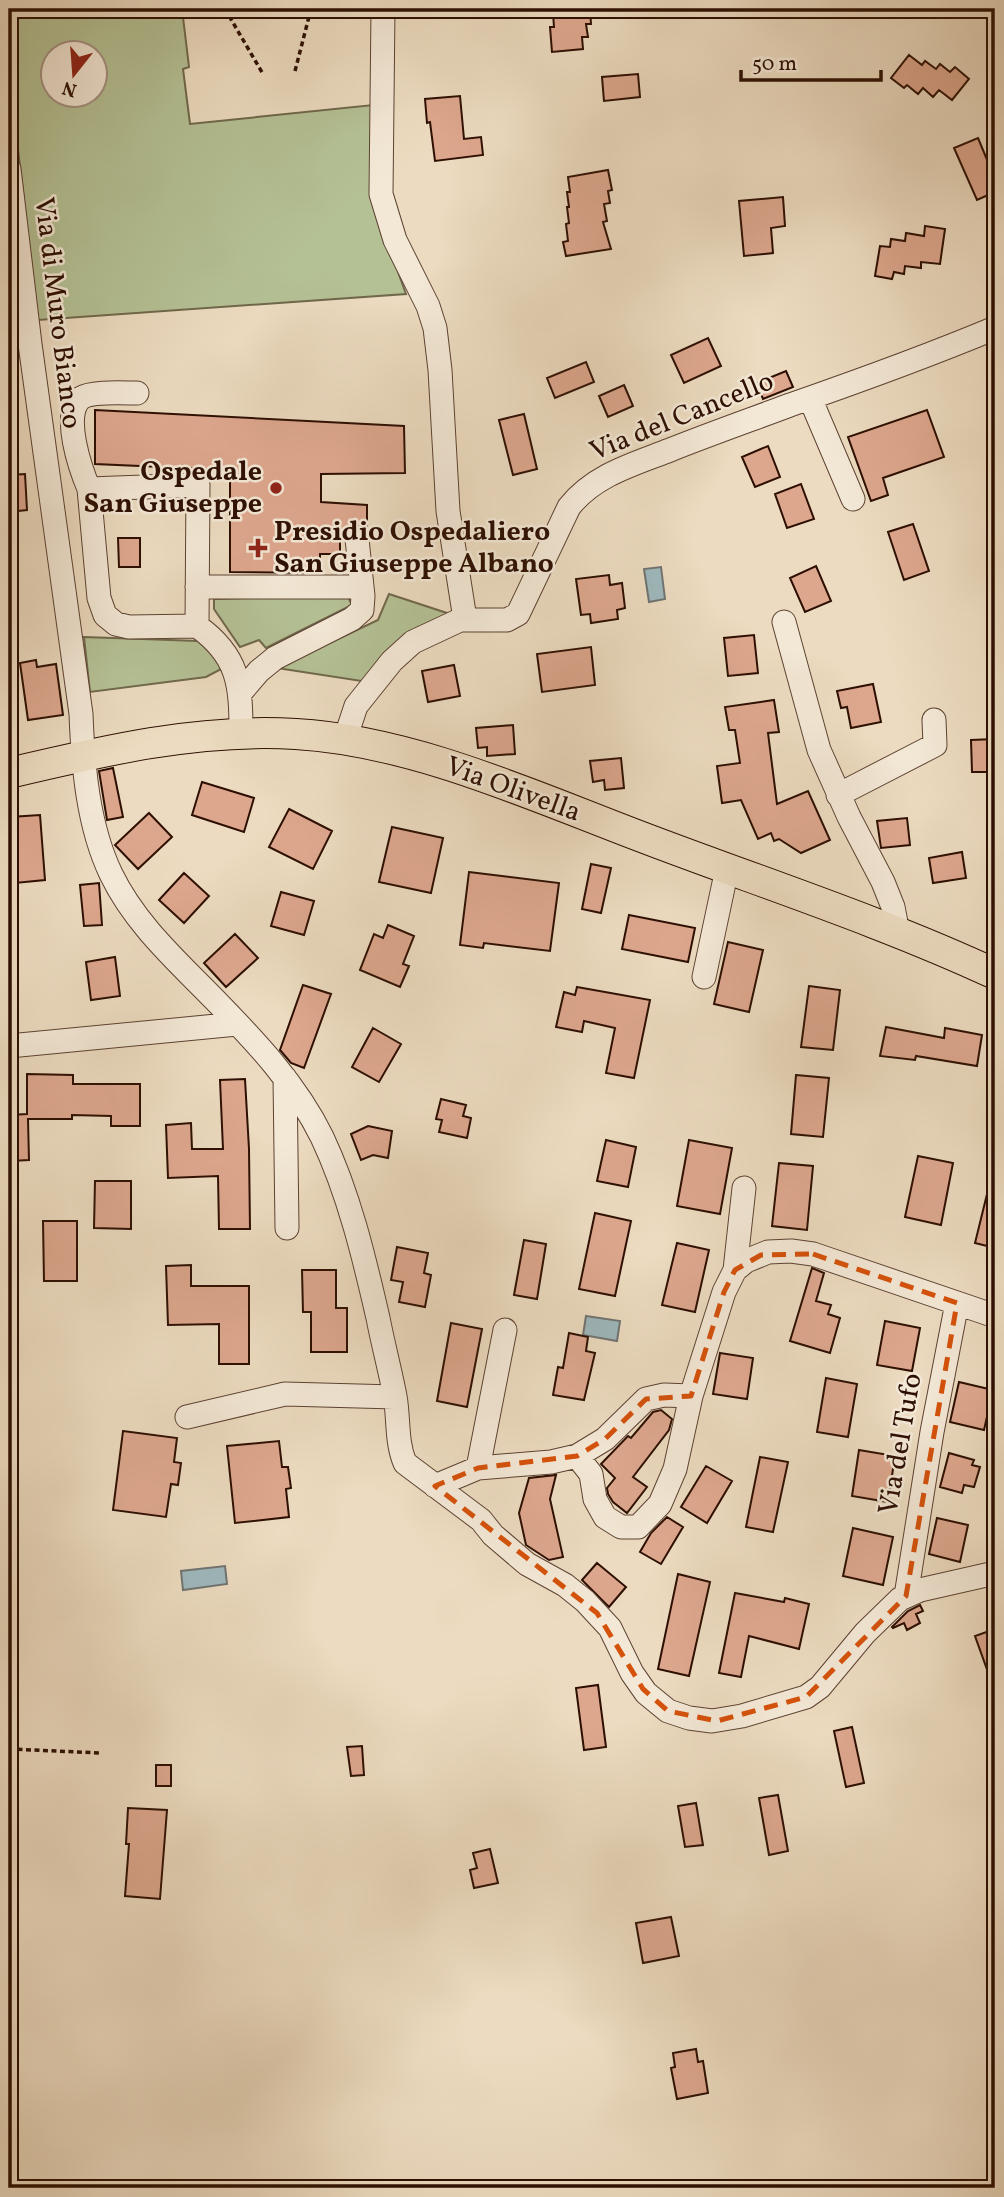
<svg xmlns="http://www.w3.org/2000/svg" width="1004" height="2197" viewBox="0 0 1004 2197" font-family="Vollkorn,serif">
	<rect width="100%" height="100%" fill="#ecdbc0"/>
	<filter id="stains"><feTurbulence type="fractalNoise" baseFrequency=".00286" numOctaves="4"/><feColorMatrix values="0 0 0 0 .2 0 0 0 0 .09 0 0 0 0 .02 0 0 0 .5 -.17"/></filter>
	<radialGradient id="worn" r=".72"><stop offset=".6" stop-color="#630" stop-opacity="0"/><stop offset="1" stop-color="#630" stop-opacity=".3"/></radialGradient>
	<path fill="#b4c195" stroke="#70684c" stroke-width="2" fill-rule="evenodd" d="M9 9H182L189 67 183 69 190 124 373 105 380 222 406 294 38 320 9 73ZM52 52H94V94H52Z
		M389 594 450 614 368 682 277 668 378 620Z
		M347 595 352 605 266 648 259 640 240 647 214 609V599Z
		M84 637 199 641 225 667 206 677 90 692Z"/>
	<path fill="#9db8bd" stroke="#707472" stroke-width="2" d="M661 567 665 599 649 602 644 569Z
		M586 1316 620 1321 617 1341 583 1335Z
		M225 1566 227 1584 183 1590 181 1571Z"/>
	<path fill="#dda78e" stroke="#2d0f02" stroke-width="2" d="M557 9H590L591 24H586L588 37H582L583 49 552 52 550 27H554L553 13 557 12Z
		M909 55 922 65 925 61 936 69 940 64 950 72 955 67 969 79 952 100 939 90 933 97 923 88 918 94 907 85 904 88 891 78Z
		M638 74 640 97 604 101 602 77Z
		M460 96 464 139 481 137 483 155 435 161 430 122 427 123 425 99Z
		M978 138 995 179V192L977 200 954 148Z
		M608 170 612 190 608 191 610 203 604 204 607 221 603 222 611 249 566 256 563 242 568 241 566 224 569 223 567 207H569L567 192H570L568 177Z
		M783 197 785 226 771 228 773 253 744 256 739 201Z
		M925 226 945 229 940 264 921 262V268L905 266 904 274 894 272 892 279 875 276 880 246 890 247 891 239 905 241 906 233 924 236Z
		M708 338 721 366 684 383 671 355Z
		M586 362 594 382 555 398 547 378Z
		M786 371 793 387 763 399 757 383Z
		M624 385 633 406 608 417 599 396Z
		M95 410 404 426 405 473 321 474V502L367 505V530L356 525 349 527 344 537H340V554H320V573L230 572V470L95 464Z
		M927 410 944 457 883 478 888 495 871 501 848 437Z
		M524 414 537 469 513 475 499 420Z
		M768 446 780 477 755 487 742 457Z
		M25 474 27 510 9 512V475Z
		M801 484 814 519 787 528 775 494Z
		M913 524 929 571 904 580 888 532Z
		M118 538H140V567H119Z
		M816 566 831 601 805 612 790 578Z
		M609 575 610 585 622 583 625 608 617 610 618 619 591 623 590 614 581 615 576 579Z
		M754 635 758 673 728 676 724 638Z
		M591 647 595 685 542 692 537 654Z
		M36 660 37 667 56 664 63 715 28 720 20 663Z
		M454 665 460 696 428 702 422 671Z
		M873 684 881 722 851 728 847 707 841 708 837 691Z
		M774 700 779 732 768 733 777 804 808 791 830 840 801 853 779 839 774 841 771 833 758 839 741 800 722 803 717 766 740 763 735 730H729L725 707Z
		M513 725 515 754 487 756V747L478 748 476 728Z
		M995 739V772H972L971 740Z
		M621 758 624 788 605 790 604 780 593 782 590 761Z
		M113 768 123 817 107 820 99 771Z
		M202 782 254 798 244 832 192 815Z
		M289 809 332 831 313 869 269 847Z
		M149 813 172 837 138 869 115 845Z
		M40 815 45 880 15 883 10 817Z
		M907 818 910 845 881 848 877 821Z
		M392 827 443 838 431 893 379 882Z
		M962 852 966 878 933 883 929 858Z
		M591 864 611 868 601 913 582 909Z
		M469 872 559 883 550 951 484 943 483 948 460 945Z
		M184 873 209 896 184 923 159 900Z
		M99 883 102 925 84 926 80 885Z
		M281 892 314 901 304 935 271 926Z
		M629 915 695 928 688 962 622 949Z
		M388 925 414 936 403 964 409 966 400 987 360 970 374 934 383 938Z
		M235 934 258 958 226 987 204 963Z
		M728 942 763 950 749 1012 714 1004Z
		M115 957 120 996 91 1000 86 962Z
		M303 985 331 994 304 1068 291 1063 280 1050Z
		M809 986 840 990 833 1050 801 1047Z
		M577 987 650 1000 634 1078 606 1073 615 1028 584 1021 582 1032 556 1027 564 992 575 995Z
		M886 1027 944 1038 945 1028 982 1035 977 1066 916 1056 915 1060 880 1056Z
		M373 1028 401 1044 379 1082 352 1067Z
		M27 1074 73 1075V1084H140V1126H111V1116L72 1115V1119H28L29 1160 11 1161 9 1115 27 1114Z
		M796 1075 829 1078 823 1137 791 1134Z
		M245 1079 249 1149 250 1229H219L218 1176 168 1178 166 1125 191 1123 192 1149H223L220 1080Z
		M441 1099 466 1105 463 1116 471 1118 467 1138 439 1132 442 1120 436 1119Z
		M368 1126 392 1131 388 1158 373 1155 361 1160 351 1134Z
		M606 1140 636 1147 628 1187 597 1181Z
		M689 1140 732 1148 720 1214 677 1206Z
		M918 1156 953 1163 941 1225 905 1217Z
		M779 1163 813 1166 807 1230 772 1226Z
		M95 1181H131V1229L94 1228Z
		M990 1182 995 1183V1248L975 1243Z
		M595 1213 631 1221 615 1296 579 1289Z
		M43 1221H77V1281H44Z
		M524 1240 546 1244 537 1299 514 1295Z
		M677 1243 709 1250 695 1312 662 1305Z
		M397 1247 428 1253 424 1273 431 1275 425 1307 399 1302 403 1282 391 1280Z
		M191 1265V1286H249V1364H219V1324L168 1325 166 1266Z
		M812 1268 824 1273 816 1301 831 1305 828 1314 840 1318 830 1353 790 1341Z
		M302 1270H336V1308H347V1352H311V1312H303Z
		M885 1321 920 1328 912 1371 877 1365Z
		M451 1323 482 1329 467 1407 437 1401Z
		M569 1333 588 1337 586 1351 595 1353 584 1400 553 1395 558 1367 563 1368Z
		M720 1353 753 1358 747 1399 713 1394Z
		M826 1378 857 1384 848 1437 817 1432Z
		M959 1382 993 1390 984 1430 950 1422Z
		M661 1410 672 1419 669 1430 633 1477 647 1487 627 1513 613 1502 608 1494 607 1488 615 1478 601 1464 628 1436 631 1438 653 1412Z
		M123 1431 177 1438 174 1462 181 1463 178 1485 171 1484 166 1517 113 1510Z
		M279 1441 282 1467H288L291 1488 286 1489 289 1517 235 1523 227 1446Z
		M859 1450 895 1456 888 1502 852 1496Z
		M949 1453 974 1460 972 1465 980 1467 974 1487 964 1485 962 1493 940 1487Z
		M760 1457 788 1462 773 1532 746 1527Z
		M706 1466 732 1481 707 1523 681 1507Z
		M556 1475 550 1499 563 1557 549 1560 526 1545 519 1513 529 1478Z
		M667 1517 683 1527 661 1564 640 1552 651 1533Z
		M937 1518 968 1525 960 1562 929 1554Z
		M853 1528 893 1537 883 1585 843 1576Z
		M597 1563 626 1587 609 1607 582 1580Z
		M678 1574 710 1582 689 1676 658 1669Z
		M735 1593 784 1602 785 1598 809 1604 799 1649 749 1636 741 1677 719 1673Z
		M920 1605 923 1611 916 1614 920 1623 907 1630 904 1623 893 1628 892 1627 908 1611Z
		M995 1629V1685L993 1686 975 1636Z
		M598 1685 606 1747 584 1750 576 1688Z
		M852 1727 864 1783 846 1787 834 1731Z
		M362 1746 364 1775 351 1776 347 1747Z
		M156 1765H171V1786H156Z
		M778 1795 788 1851 769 1855 759 1798Z
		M696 1803 703 1845 685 1847 678 1806Z
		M128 1808 167 1810 160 1899 125 1896 129 1844H126Z
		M490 1849 498 1883 474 1888 470 1870 477 1868 473 1853Z
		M671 1917 679 1956 643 1963 636 1923Z
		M696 2049 698 2062 703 2061 708 2093 677 2099 671 2068 675 2067 673 2053Z"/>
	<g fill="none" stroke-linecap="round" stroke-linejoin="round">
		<defs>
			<path id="minor" d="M383 9 381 194 395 240 428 306 435 328 440 370 448 511 465 619
				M9 169 30 344 81 714C83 767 88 826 111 874 135 924 177 961 215 1000 255 1041 296 1084 322 1137 349 1194 364 1257 378 1318 383 1344 390 1370 395 1396 399 1418 396 1442 405 1463L481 1520 493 1535 527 1564 565 1585 585 1601 610 1628 632 1673 646 1693 668 1711 689 1718 712 1721 742 1716 806 1697 820 1687 865 1633 900 1599 920 1590 995 1573
				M810 398 853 499
				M89 489C81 470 61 414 81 398 91 391 124 393 137 393
				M197 587H360
				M784 622 819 750 849 817 883 882 893 907 898 933
				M197 626 129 627 116 624 105 615 99 598 89 489 198 485 197 626C239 656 241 685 241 733
				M241 692 259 671 275 658 352 619 362 610 363 596 357 539
				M345 739 356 706 392 661 413 642 460 620H507L518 614 569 507C594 475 634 464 670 450 710 434 750 420 790 405 859 381 928 356 995 328
				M838 795 935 745 934 720
				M704 977 727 869
				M9 1046 237 1024
				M285 1078 287 1228
				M735 1270 744 1188
				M187 1417 285 1394 395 1397
				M577 1456 591 1474 595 1499 605 1517 621 1527H638L660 1504 675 1469 691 1396 724 1292 735 1270 746 1261 768 1252 791 1251 813 1254 995 1316
				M478 1468 505 1330
				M435 1486 478 1468 551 1462 577 1456 605 1439 646 1399 664 1395 691 1396
				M906 1596 932 1432 957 1303"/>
			<path id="major" d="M9 773C102 751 199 728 296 734 417 741 542 800 655 842 769 885 885 923 995 974"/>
		</defs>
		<use href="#minor" stroke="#5d4232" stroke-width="25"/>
		<use href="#major" stroke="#2d0f02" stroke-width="32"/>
		<path stroke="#2d0f02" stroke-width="3.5" stroke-dasharray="5 3.5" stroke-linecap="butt" d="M225 9 263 74
			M295 71 311 9
			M9 1749 101 1753"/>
		<use href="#minor" stroke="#f3e8d6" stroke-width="23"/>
		<use href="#major" stroke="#ecdbc0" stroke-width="30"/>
	</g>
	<path fill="none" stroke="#d5520b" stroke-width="5" stroke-dasharray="14 9" stroke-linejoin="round" d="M813 1254 957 1303 906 1596 806 1697 717 1721 668 1711 643 1689 597 1613 435 1486 478 1468 577 1456 605 1439 646 1399 691 1396 724 1292 735 1270 761 1255Z"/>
	<g fill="#8f2418" stroke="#f3e8d6" stroke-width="2.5">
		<circle cx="276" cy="488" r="7"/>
		<path d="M254.5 537.5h7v7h7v7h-7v7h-7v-7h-7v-7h7z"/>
	</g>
	<g text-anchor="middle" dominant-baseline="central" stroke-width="5" stroke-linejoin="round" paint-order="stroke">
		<g font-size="28" fill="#2d0f02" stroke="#f3e8d6">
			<text transform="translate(57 313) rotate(83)">Via di Muro Bianco</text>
			<text transform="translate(682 417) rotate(-22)">Via del Cancello</text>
			<text transform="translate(513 790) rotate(20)">Via Olivella</text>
			<text transform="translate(901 1444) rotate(-80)">Via del Tufo</text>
		</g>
		<g font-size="28" font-weight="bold" fill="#2d0f02" stroke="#f3e8d6" text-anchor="end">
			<text x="262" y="472">Ospedale<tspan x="262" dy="32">San Giuseppe</tspan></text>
			<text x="274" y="532" text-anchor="start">Presidio Ospedaliero<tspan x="274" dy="32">San Giuseppe Albano</tspan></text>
		</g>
	</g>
	<rect width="1004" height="2197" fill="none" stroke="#ecdbc0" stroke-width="35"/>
	<rect x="10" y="10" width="983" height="2176" fill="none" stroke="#2d0f02" stroke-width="3.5"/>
	<rect x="18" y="18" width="969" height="2162" fill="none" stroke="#2d0f02" stroke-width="2"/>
	<g transform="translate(74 74) rotate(197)"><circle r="33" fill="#f3e8d6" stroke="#a49181" stroke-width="2"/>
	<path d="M0-5L12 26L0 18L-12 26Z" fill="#8f2418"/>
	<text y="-10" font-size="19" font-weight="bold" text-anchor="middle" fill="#2d0f02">N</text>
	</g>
	<path d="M741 70v10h140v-10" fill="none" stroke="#2d0f02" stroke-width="3.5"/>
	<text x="752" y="70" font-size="21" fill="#2d0f02" stroke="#f3e8d6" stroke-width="5" paint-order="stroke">50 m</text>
	<rect width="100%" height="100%" filter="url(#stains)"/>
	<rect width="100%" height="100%" fill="url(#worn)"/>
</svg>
